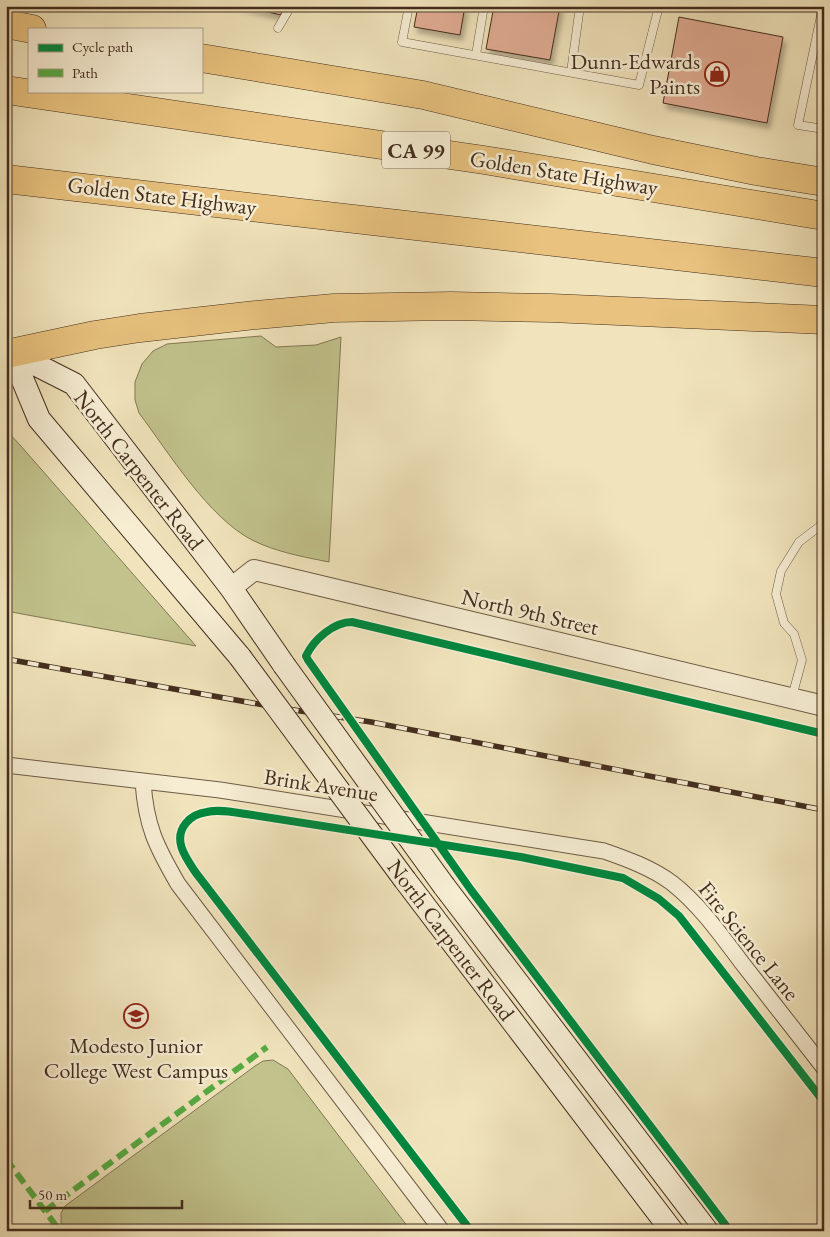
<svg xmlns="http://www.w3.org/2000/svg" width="830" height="1237" viewBox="0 0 830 1237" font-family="'EB Garamond',serif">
	<defs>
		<filter id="shadow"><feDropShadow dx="3" dy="5.5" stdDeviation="2.5" flood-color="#0004"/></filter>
	</defs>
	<rect width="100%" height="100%" fill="#f1e4bc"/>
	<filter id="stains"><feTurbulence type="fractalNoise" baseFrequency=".004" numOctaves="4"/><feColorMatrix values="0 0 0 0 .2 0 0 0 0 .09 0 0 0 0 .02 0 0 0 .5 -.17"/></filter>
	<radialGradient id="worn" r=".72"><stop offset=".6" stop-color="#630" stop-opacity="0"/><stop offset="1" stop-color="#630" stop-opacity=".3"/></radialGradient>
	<path fill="#c1c28c" stroke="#827855" d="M261 336 276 347 316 345 341 337 329 562C304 557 276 552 252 540 208 517 169 453 139 413L135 400V382L142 364 153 351 167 344Z
		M6 430 20 445 196 646 6 611Z
		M273 1060 288 1069 411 1231H67L61 1223V1213L65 1206 255 1066 263 1061Z"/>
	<path fill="#e0ac93" stroke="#432d1e" filter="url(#shadow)" d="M241 6H282L281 15Z
		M418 6H465L460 35 414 27Z
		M494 6H560L550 60 486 49Z
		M679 17 783 37 767 123 663 103Z"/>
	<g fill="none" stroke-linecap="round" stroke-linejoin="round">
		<defs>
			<path id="service" d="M409 6 402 42 639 85 659 6
				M823 6 798 125 824 129
				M278 28 288 11V6
				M476 55 484 6
				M571 72 580 6
				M792 697 802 660 794 634 784 623 776 594 781 571 799 542 824 523"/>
			<path id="minor" d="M6 765 220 790 604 851C627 859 652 868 672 883 700 905 721 935 742 963 769 998 797 1033 824 1068
				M143 782C146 826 156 846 178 884L442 1231"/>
			<path id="tertiary" d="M231 588 254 570 824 706"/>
			<path id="secondary" d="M11 352 74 384 231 588 284 665
				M11 352 39 419 240 657
				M405 880 672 1231
				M444 886 707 1231"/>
			<path id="motorway" d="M6 24 32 29
				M201 58 423 95 653 150 756 171 824 182
				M6 90 484 160 824 216
				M6 179 824 273
				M6 354 95 335 140 328 256 315 334 308 451 306 551 308 824 320"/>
		</defs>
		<use href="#service" stroke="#6e5b46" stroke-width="9"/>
		<use href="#minor" stroke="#6e5b46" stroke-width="17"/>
		<use href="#tertiary" stroke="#6e5b46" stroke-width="22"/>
		<use href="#secondary" stroke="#432d1e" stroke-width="24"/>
		<use href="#motorway" stroke="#432d1e" stroke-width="29"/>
		<use href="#service" stroke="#f6edd3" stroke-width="8"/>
		<use href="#minor" stroke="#f6edd3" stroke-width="15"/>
		<use href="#tertiary" stroke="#f6edd3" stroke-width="20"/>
		<use href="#secondary" stroke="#f6edd3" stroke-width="22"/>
		<use href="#motorway" stroke="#e8c27e" stroke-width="28"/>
		<defs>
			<path id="rail" d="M6 659 275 707 371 722 824 810"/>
		</defs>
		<use href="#rail" stroke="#432d1e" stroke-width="5.5"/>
		<use href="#rail" stroke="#f6edd3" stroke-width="4" stroke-dasharray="11" stroke-linecap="butt"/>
		<defs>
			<path id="secondary-bridge" d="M240 657 405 880
				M284 665 444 886"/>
		</defs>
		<use href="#secondary-bridge" stroke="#432d1e" stroke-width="24" stroke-linecap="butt"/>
		<use href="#secondary-bridge" stroke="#f6edd3" stroke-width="22"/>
		<path stroke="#56ab43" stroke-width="6" stroke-dasharray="12 6" stroke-linecap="butt" d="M6 1159 60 1231
			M45 1211 267 1047"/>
		<defs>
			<path id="cycleway" d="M471 1231 196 873C186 858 172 840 186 823 191 817 199 813 207 812 219 809 233 812 246 814L521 857 623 878 659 899 679 916 824 1102
				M730 1231 471 890 308 660 306 656C314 639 334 622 352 622L824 734"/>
		</defs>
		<use href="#cycleway" stroke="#f6edd3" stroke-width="11"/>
		<use href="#cycleway" stroke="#00873e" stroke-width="8"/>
	</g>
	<defs>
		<symbol id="shop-ring" viewBox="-11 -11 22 22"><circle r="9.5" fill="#f6edd3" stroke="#8f2418" stroke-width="1.5"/><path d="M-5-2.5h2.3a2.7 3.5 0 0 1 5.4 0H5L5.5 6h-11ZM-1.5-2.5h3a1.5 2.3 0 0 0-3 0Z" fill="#8f2418"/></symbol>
		<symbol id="university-ring" viewBox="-11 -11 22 22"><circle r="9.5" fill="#f6edd3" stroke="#8f2418" stroke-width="1.5"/><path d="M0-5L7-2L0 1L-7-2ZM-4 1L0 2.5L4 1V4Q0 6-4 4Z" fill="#8f2418"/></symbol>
	</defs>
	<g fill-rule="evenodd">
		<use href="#shop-ring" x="703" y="60" width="28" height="28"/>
		<use href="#university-ring" x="122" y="1002" width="28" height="28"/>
	</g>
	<g text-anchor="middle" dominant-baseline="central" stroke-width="5" stroke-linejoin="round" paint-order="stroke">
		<rect fill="#f6edd3" stroke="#796754" stroke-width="1" x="382" y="131.5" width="68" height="37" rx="4"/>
		<g font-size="21" font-weight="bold" fill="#432d1e">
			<text x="416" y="150">CA 99</text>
		</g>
		<g font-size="22" fill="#432d1e" stroke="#f6edd3" text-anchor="end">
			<text x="700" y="61">Dunn-Edwards<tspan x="700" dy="25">Paints</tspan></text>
			<text x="136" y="1045" text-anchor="middle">Modesto Junior<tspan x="136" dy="25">College West Campus</tspan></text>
		</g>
		<g font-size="22" fill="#432d1e" stroke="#f6edd3">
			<text transform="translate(564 173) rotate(9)">Golden State Highway</text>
			<text transform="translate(162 196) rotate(7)">Golden State Highway</text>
			<text transform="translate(139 470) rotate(52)">North Carpenter Road</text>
			<text transform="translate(530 612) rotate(13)">North 9th Street</text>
			<text transform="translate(321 785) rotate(9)">Brink Avenue</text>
			<text transform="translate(451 940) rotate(53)">North Carpenter Road</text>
			<text transform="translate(749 941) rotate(51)">Fire Science Lane</text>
		</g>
	</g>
	<rect width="830" height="1237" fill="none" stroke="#f1e4bc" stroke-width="25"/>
	<rect x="8" y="8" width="815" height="1222" fill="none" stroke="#432d1e" stroke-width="2.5"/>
	<rect x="12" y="12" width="805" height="1212" fill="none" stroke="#432d1e"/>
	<rect x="28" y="28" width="175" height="65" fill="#f6edd3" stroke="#aea08b"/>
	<rect x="38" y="44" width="25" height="8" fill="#00873e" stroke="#aea08b"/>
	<text x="72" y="52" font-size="15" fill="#432d1e">Cycle path</text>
	<rect x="38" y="69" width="25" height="8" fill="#56ab43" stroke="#aea08b"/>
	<text x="72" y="78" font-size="15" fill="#432d1e">Path</text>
	<path d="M30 1200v8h152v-8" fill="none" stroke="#432d1e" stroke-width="2.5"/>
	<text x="38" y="1200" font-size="15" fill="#432d1e" stroke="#f6edd3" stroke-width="4" paint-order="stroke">50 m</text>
	<rect width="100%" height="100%" filter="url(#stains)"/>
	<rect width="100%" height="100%" fill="url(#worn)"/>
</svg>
